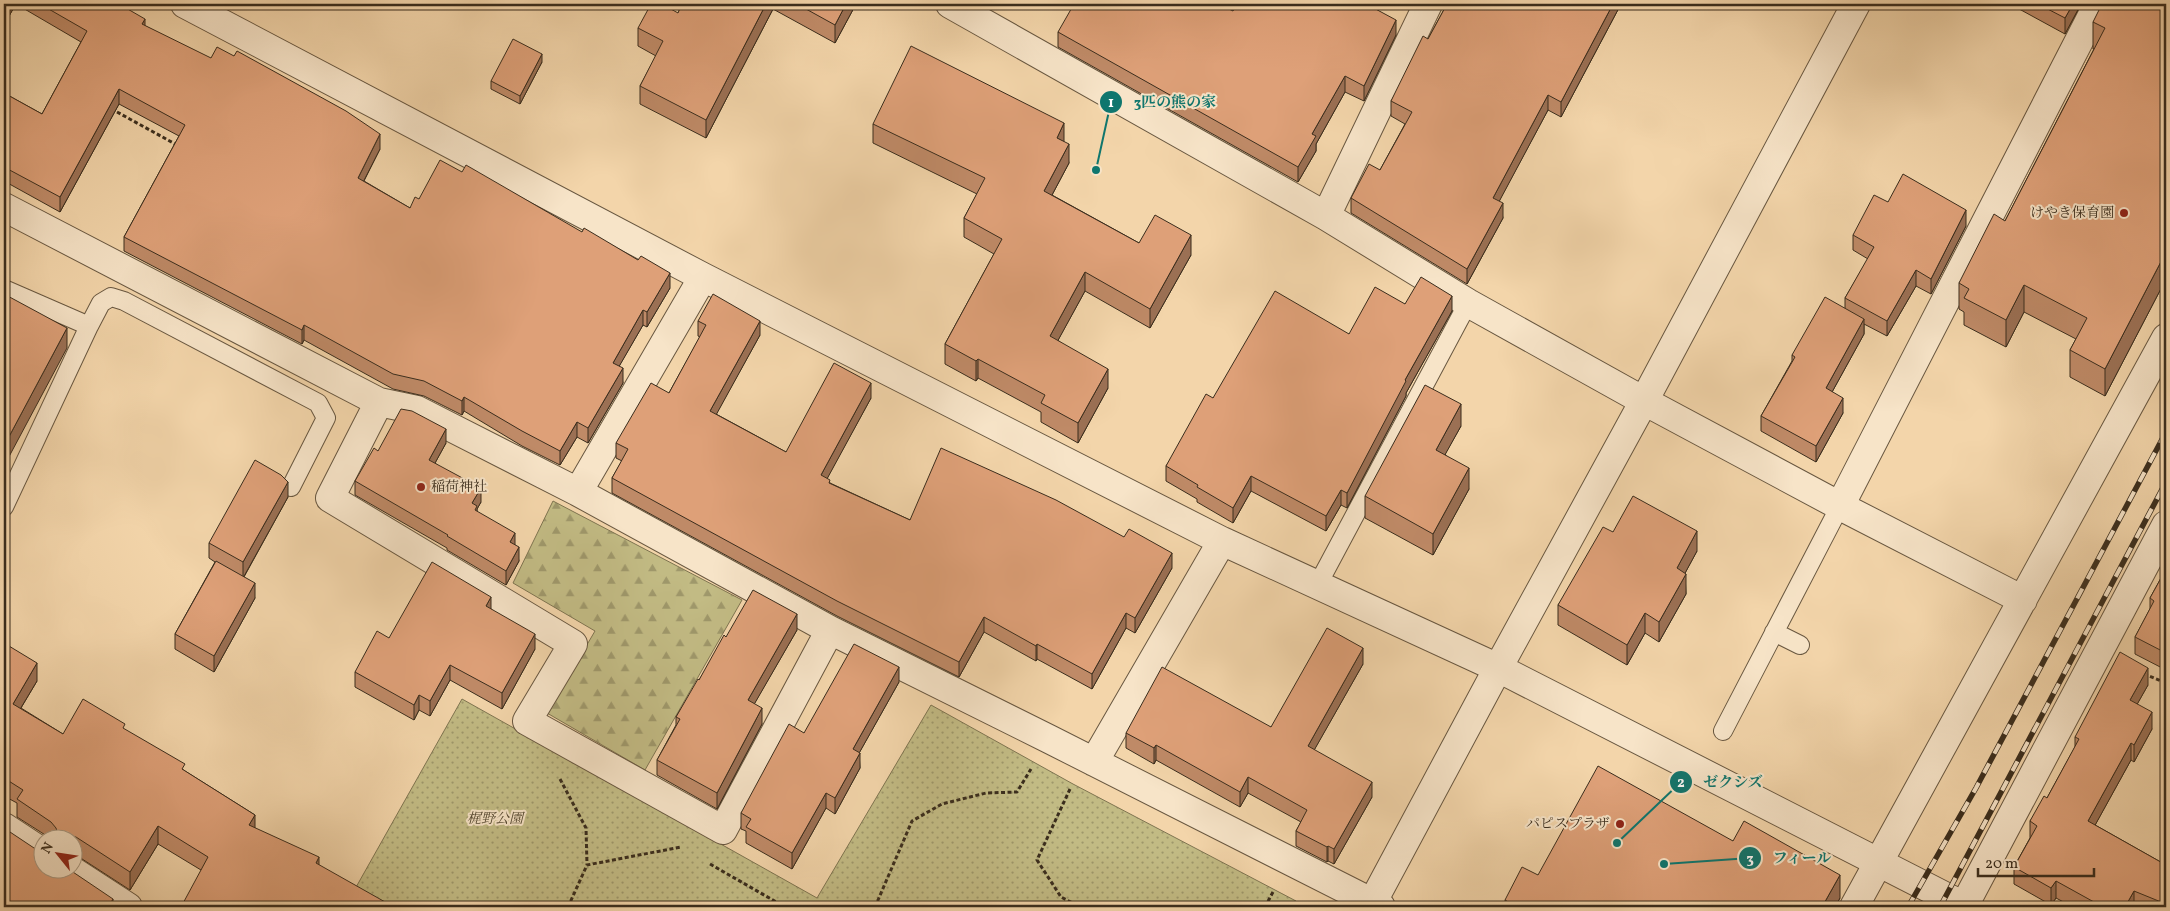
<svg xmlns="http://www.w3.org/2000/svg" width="2170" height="911" viewBox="0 0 2170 911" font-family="Vollkorn,'Noto Serif JP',serif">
	<defs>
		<pattern id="forest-firs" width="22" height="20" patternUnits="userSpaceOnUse" patternTransform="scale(1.25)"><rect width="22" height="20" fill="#c2bb84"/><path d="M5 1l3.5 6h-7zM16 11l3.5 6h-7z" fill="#9f986b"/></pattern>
		<pattern id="park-dots" width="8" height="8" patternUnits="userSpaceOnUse" patternTransform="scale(1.25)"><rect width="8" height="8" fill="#c2bb84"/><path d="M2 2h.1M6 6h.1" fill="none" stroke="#9f986b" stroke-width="1.8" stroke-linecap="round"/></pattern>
	</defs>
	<rect width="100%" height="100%" fill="#f3d5aa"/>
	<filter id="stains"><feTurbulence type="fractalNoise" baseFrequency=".004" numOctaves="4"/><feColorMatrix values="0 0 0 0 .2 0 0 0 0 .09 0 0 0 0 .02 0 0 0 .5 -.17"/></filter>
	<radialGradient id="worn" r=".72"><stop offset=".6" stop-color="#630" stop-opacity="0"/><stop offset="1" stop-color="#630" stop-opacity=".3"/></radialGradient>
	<path fill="url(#forest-firs)" stroke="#7e7450" d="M553 501 742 600 645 770 547 713 595 631 513 583Z"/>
	<path fill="url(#park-dots)" stroke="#7e7450" d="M462 699 817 898 931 705 1073 784 1296 901 1292 907H383L355 889Z"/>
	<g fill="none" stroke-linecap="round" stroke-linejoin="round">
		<defs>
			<path id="service" d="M4 289 89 326
				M4 507 89 326 101 303 111 297 124 301 318 403 326 418 291 487
				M1317 586 1468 303
				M1774 632 1800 645
				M1723 731 1840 506"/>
			<path id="minor" d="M185 4 703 277 1222 541 1498 668 1966 907
				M950 4 1326 216 1468 303 1644 401 1840 506 2023 600
				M4 207 379 402 417 410 578 492 830 630 1049 739 1381 907
				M1326 216 1428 4
				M379 402 330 498 573 644 527 721 723 830 830 630
				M578 492 703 277
				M1840 506 2098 4
				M1498 668 1644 401 1856 4
				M1094 762 1222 541
				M4 827 42 852
				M68 868 128 907
				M1964 906 2166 525
				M1854 907 2166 338"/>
			<path id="tertiary" d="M1370 907 1498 668"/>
		</defs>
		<use href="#service" stroke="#685740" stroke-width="20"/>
		<use href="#minor" stroke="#685740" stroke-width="30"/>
		<use href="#tertiary" stroke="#685740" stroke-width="30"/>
		<path stroke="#3a2d1d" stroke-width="3" stroke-dasharray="4 2.5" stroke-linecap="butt" d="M117 112 177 145
			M2144 674 2166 683
			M560 779 586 828 587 865
			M1070 789 1037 860 1061 897 1080 907
			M710 864 785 907
			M568 907 587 865 681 847
			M875 907 912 821 942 804 986 793 1017 792 1031 769
			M1265 907 1274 890"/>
		<use href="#service" stroke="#f7e4c8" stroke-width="18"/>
		<use href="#minor" stroke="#f7e4c8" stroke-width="28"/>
		<use href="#tertiary" stroke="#f7e4c8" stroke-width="28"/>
		<defs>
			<path id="rail" d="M1908 907 1976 788 2166 432
				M1940 907 2166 482"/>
		</defs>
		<use href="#rail" stroke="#3a2d1d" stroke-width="5.5"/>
		<use href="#rail" stroke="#f7e4c8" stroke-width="4" stroke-dasharray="11" stroke-linecap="butt"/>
	</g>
	<path fill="#bf8a67" stroke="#3a2d1d" d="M4 4H119L145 26 380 149 364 181 410 208 419 199 670 288 647 327 643 325 619 366 623 383 588 443 577 437 560 465 522 446 464 411 462 415 424 396 393 389 304 340 302 344 124 251V237L179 136 119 104 60 212 4 181V93L42 114 81 42 16 4 9 16 4 12Z
		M682 4H856L835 43 773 9 706 138 640 104V86L656 56 638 46V28L678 13Z
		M1380 4 1377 9 1396 35 1364 101 1345 92 1316 144V151L1298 182 1058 47V32L1233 11Z
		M1447 4H1621L1561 117 1548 110 1499 201 1503 218 1467 284 1351 213V198L1380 170 1405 124 1391 116V101L1428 39Z
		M2010 4H2081L2065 34Z
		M2166 4V279L2105 396 2070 377V350L2076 339 2024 312 2006 347 1964 325V312L1959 309V283L2005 221 2094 49H2093V22Z
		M542 62 520 104 491 89V81Z
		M873 124 1064 142 1069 163 1052 195 1139 243 1191 255 1150 328 1085 291 1058 340 1108 388 1078 443 1041 422V412L978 378 976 381 945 364V344L994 254 964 237V218L977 194 873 143Z
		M1888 202 1966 226 1931 294 1916 286 1887 336 1864 324V334L1832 392 1843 413 1816 462 1761 431V416L1792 361V355L1845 308V298L1868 259 1853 250V235Z
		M1405 304 1452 311 1406 393V396L1347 508 1341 505 1326 531 1251 491 1233 523 1197 502V499L1166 481V466L1213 398 1349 334Z
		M698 321 760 335 716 414 786 452 871 398 827 478 830 483 910 520 1172 568 1135 633 1126 628 1092 689 1037 659 1036 661 984 632 959 677 837 616 612 493V478L622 461 616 458V443L669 393 700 337 698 336Z
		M1461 426 1445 454 1469 489 1433 555 1365 518V496Z
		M446 443 435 463 481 502 477 509V512L515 545 519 561 506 585 447 550V548L355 495V481L378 451Z
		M288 497 244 577 255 598 214 672 175 649V634L215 562 209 558V543Z
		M1613 532 1697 551 1685 573 1686 594 1659 642 1645 633 1627 665 1558 625V605Z
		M2166 569V670L2135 654V637L2150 609V598Z
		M491 609 535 649 502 709 450 680 430 716 419 710 414 720 355 687V672L389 638Z
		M797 630 754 704 762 724 717 809 657 775V760L676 725V717L726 637Z
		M4 643 37 681 21 708 63 734 125 730 185 771 255 815 201 870 158 844 130 890 76 855 72 854V838H50L17 817V803L4 796Z
		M1363 664 1314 750 1372 797 1334 864 1328 861 1327 862 1296 846V831L1301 822 1248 793 1240 807 1156 760 1154 764 1126 748V733L1271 727Z
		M899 682 859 753 860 768 835 814 826 808 792 869 746 843V831L741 829V813L804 733Z
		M2148 685 2137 704 2152 729 2134 762 2131 760 2095 825 2166 865V907H2073L2056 898 2051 905 2014 884V867L2030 838V821L2047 798 2075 747V737Z
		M1733 841 1840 898 1835 907H1505V900L1538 875Z"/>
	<path fill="#9b7054" stroke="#3a2d1d" d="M9 4H16L9 16Z
		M766 4H773V9L706 138V120Z
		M846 4H856L835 43V25Z
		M1372 4H1380L1370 21V6Z
		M1613 4H1621L1561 117V102Z
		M2073 4H2081L2065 34V18Z
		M145 19V33L142 24Z
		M1396 20V35L1364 101V86Z
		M542 54V62L520 104V96Z
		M1345 76V92L1316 144V151L1298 182V167L1312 134Z
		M119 89V104L60 212V197Z
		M1548 95V110L1493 213V198Z
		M1064 123V142L1057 138Z
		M380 134V149L358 192V178Z
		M1069 144V163L1044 210V191Z
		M1503 203V218L1467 284V269Z
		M1966 210V226L1931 294V279Z
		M1191 235V255L1150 328V309Z
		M2166 252V279L2105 396V369Z
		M1916 270V286L1887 336V321Z
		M1085 272V291L1050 355V336Z
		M670 273V288L647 327V312Z
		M2024 285V312L2006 347V320Z
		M1452 296V311L1406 393V396L1347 508V493L1405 380Z
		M643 310V325L613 377V363Z
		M1864 319V334L1826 403V388Z
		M760 321V335L710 426V411Z
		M304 325V340L302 344V330Z
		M67 328V348L4 466V446Z
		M978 359V378L976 381V361Z
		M623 368V383L588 443V428Z
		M1108 369V388L1078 443V423Z
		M871 383V398L821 490V475Z
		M464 397V411L462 415V401Z
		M1843 398V413L1816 462V446Z
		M1461 404V426L1436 471V450Z
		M577 422V437L560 465V451Z
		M446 429V443L429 474V460Z
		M1469 468V489L1433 555V534Z
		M1251 476V491L1233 523V508Z
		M288 482V497L243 578V562Z
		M481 488V502L477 509V520L472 503Z
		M1341 490V505L1326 531V516Z
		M1697 531V551L1677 588V568Z
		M515 533V546L510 542Z
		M519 547V561L506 585V571Z
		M1172 553V568L1135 633V618Z
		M1686 574V594L1659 642V622Z
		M255 583V598L214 672V656Z
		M491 597V613L486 606Z
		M1126 613V628L1092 689V674Z
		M1645 613V633L1627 665V645Z
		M797 614V630L748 715V700Z
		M984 617V632L959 677V662Z
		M535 634V649L502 709V693Z
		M1037 644V659L1036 661V646Z
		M1363 648V664L1308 761V746Z
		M37 663V681L13 721V704Z
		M450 665V680L430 716V701Z
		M899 667V682L853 764V749Z
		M2148 668V685L2130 717V700Z
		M419 695V710L414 720V705Z
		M762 708V724L717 809V793Z
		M2152 712V729L2134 762V745Z
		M2131 743V760L2088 838V821Z
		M1156 745V760L1154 764V748Z
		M860 753V768L835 814V798Z
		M1248 777V793L1240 807V792Z
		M1372 782V797L1334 864V849Z
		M826 793V808L792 869V853Z
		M255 815V832L249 825Z
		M158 826V844L130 890V872Z
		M68 835V838H59L61 836Z
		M1328 846V861L1327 862V847Z
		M319 857V875L316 863Z
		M1840 875V898L1835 907H1822Z
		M2056 881V898L2051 905V888Z
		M2134 891V907H2125Z
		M113 899V907H108Z"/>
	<path fill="#dea078" stroke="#3a2d1d" d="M40 4H119L145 19 142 24 211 58 217 47 234 56 237 51 346 111 380 134 358 178 410 208 415 197 419 199 440 160 462 172 466 165 582 232 584 228 638 260 641 256 670 273 647 312 643 310 613 363 623 368 588 428 577 422 560 451 522 431 464 397 462 401 424 381 393 374 304 325 302 330 124 237 185 125 119 89 60 197 4 167V93L42 114 87 31Z
		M651 4H662L678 13 682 4H766L706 120 640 86 663 41 638 28Z
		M797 4H846L835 25Z
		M1074 4H1219L1233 11 1237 4H1372L1370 6 1396 20 1364 86 1345 76 1312 134 1316 136 1298 167 1058 32Z
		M1447 4H1613L1561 102 1548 95 1493 198 1503 203 1467 269 1351 198 1369 164 1380 170 1412 112 1391 101 1423 36 1428 39Z
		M2038 4H2073L2065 18Z
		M2102 4H2166V252L2105 369 2070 350 2087 318 2024 285 2006 320 1964 298 1969 289 1959 283 1994 214 2005 221 2105 28 2093 22Z
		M513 39 542 54 520 96 491 81Z
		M911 46 1064 123 1057 138 1069 144 1044 191 1139 243 1155 215 1191 235 1150 309 1085 272 1050 336 1108 369 1078 423 1041 403 1045 395 978 359 976 361 945 344 1002 239 964 218 985 178 873 124Z
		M1903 174 1966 210 1931 279 1916 270 1887 321 1845 298 1874 247 1853 235 1874 195 1888 202Z
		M1421 277 1452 296 1405 380 1406 381 1347 493 1341 490 1326 516 1251 476 1233 508 1197 487 1198 485 1166 466 1206 394 1213 398 1275 291 1349 334 1375 287 1405 304Z
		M4 294 67 328 4 446Z
		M713 294 760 321 710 411 786 452 834 363 871 383 821 475 830 480 829 483 910 520 941 448 1056 500 1124 537 1129 529 1172 553 1135 618 1126 613 1092 674 1037 644 1036 646 984 617 959 662 837 601 612 478 628 449 616 443 651 383 669 393 706 325 698 321Z
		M1825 297 1864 319 1826 388 1843 398 1816 446 1761 416 1795 357 1792 355Z
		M1425 385 1461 404 1436 450 1469 468 1433 534 1365 496Z
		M401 409 412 411 446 429 429 460 481 488 472 503 477 506 475 510 515 533 510 542 519 547 506 571 447 536 448 535 355 481 374 448 378 451Z
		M255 460 281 475 288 482 243 562 209 543Z
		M1633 496 1697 531 1677 568 1686 574 1659 622 1645 613 1627 645 1558 605 1603 527 1613 532Z
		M216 561 255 583 214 656 175 634Z
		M432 562 491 597 486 606 535 634 502 693 450 665 430 701 419 695 414 705 355 672 377 631 389 638Z
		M2166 569V653L2135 637 2154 601 2150 598Z
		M753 590 797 614 748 700 762 708 717 793 657 760 680 719 676 717 698 679 699 680 724 635 726 637Z
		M1327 628 1363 648 1308 746 1372 782 1334 849 1328 846 1327 847 1296 831 1307 810 1248 777 1240 792 1156 745 1154 748 1126 733 1162 667 1271 727Z
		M4 643 37 663 13 704 63 734 83 699 125 724 123 728 185 764 182 769 255 815 249 825 319 857 316 863 394 907H181L208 857 158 826 130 872 76 837 68 835 61 836 59 838H57L58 835 56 828 51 822 17 799 23 790 4 778Z
		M854 644 899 667 853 749 860 753 835 798 826 793 792 853 746 827 751 819 741 813 789 724 804 733Z
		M2120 652 2148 668 2130 700 2152 712 2134 745 2131 743 2088 821 2166 865V904L2134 891 2125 907H2103L2056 881 2051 888 2014 867 2037 826 2030 821 2044 796 2047 798 2079 739 2075 737Z
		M1598 766 1733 841 1744 821 1840 875 1822 907H1517L1505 900 1522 867 1538 875Z
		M4 828 34 848 42 850V868H67L113 899 108 907H4Z"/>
	<g fill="#8f2418" stroke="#f7e4c8" stroke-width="2">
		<circle cx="2124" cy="213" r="5"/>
		<circle cx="421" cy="487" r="5"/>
		<circle cx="1620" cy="824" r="5"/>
	</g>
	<g text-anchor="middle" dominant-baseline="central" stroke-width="4" stroke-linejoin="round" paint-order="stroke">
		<g font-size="14" fill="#3a2d1d" stroke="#f7e4c8" text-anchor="end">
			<text x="2114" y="213">けやき保育園</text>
			<text x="431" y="487" text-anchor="start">稲荷神社</text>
			<text x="1610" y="824">パピスプラザ</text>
		</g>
		<g font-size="14" font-style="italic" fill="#554932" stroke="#f7e4c8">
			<text x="495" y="819">梶野公園</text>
		</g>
	</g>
	<path fill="none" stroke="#0f766e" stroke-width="2" d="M1096 170L1111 102M1617 843L1681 782M1664 864L1750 858"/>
	<g fill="#0f766e" stroke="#f7e4c8" stroke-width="2">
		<circle cx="1096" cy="170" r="5"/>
		<circle cx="1617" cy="843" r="5"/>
		<circle cx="1664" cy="864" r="5"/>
		<circle cx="1111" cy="102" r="12"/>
		<circle cx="1681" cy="782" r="12"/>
		<circle cx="1750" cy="858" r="12"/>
	</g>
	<g font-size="15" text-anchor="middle" font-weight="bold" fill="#fff">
		<text x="1111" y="107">1</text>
		<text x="1681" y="787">2</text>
		<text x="1750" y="863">3</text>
	</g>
	<g font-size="15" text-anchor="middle" font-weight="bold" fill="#0f766e" stroke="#f7e4c8" stroke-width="4" stroke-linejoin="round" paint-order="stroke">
		<text x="1175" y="107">3匹の熊の家</text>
		<text x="1733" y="787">ゼクシズ</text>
		<text x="1802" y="863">フィール</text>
	</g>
	<rect width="2170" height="911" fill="none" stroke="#f3d5aa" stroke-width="20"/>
	<rect x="5" y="5" width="2160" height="901" fill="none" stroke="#3a2d1d" stroke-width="2.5"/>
	<rect x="10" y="10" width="2150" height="891" fill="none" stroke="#3a2d1d"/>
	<g transform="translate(58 854) rotate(300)"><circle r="24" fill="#f7e4c8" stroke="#ab9b84"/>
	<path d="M0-4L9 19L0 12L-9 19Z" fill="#8f2418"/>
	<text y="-8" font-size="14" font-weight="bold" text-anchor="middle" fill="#3a2d1d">N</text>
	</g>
	<path d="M1978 868v8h116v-8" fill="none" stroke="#3a2d1d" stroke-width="2.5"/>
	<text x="1985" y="868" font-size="15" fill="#3a2d1d" stroke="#f7e4c8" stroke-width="4" paint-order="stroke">20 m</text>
	<rect width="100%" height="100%" filter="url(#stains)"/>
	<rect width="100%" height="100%" fill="url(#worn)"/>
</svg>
